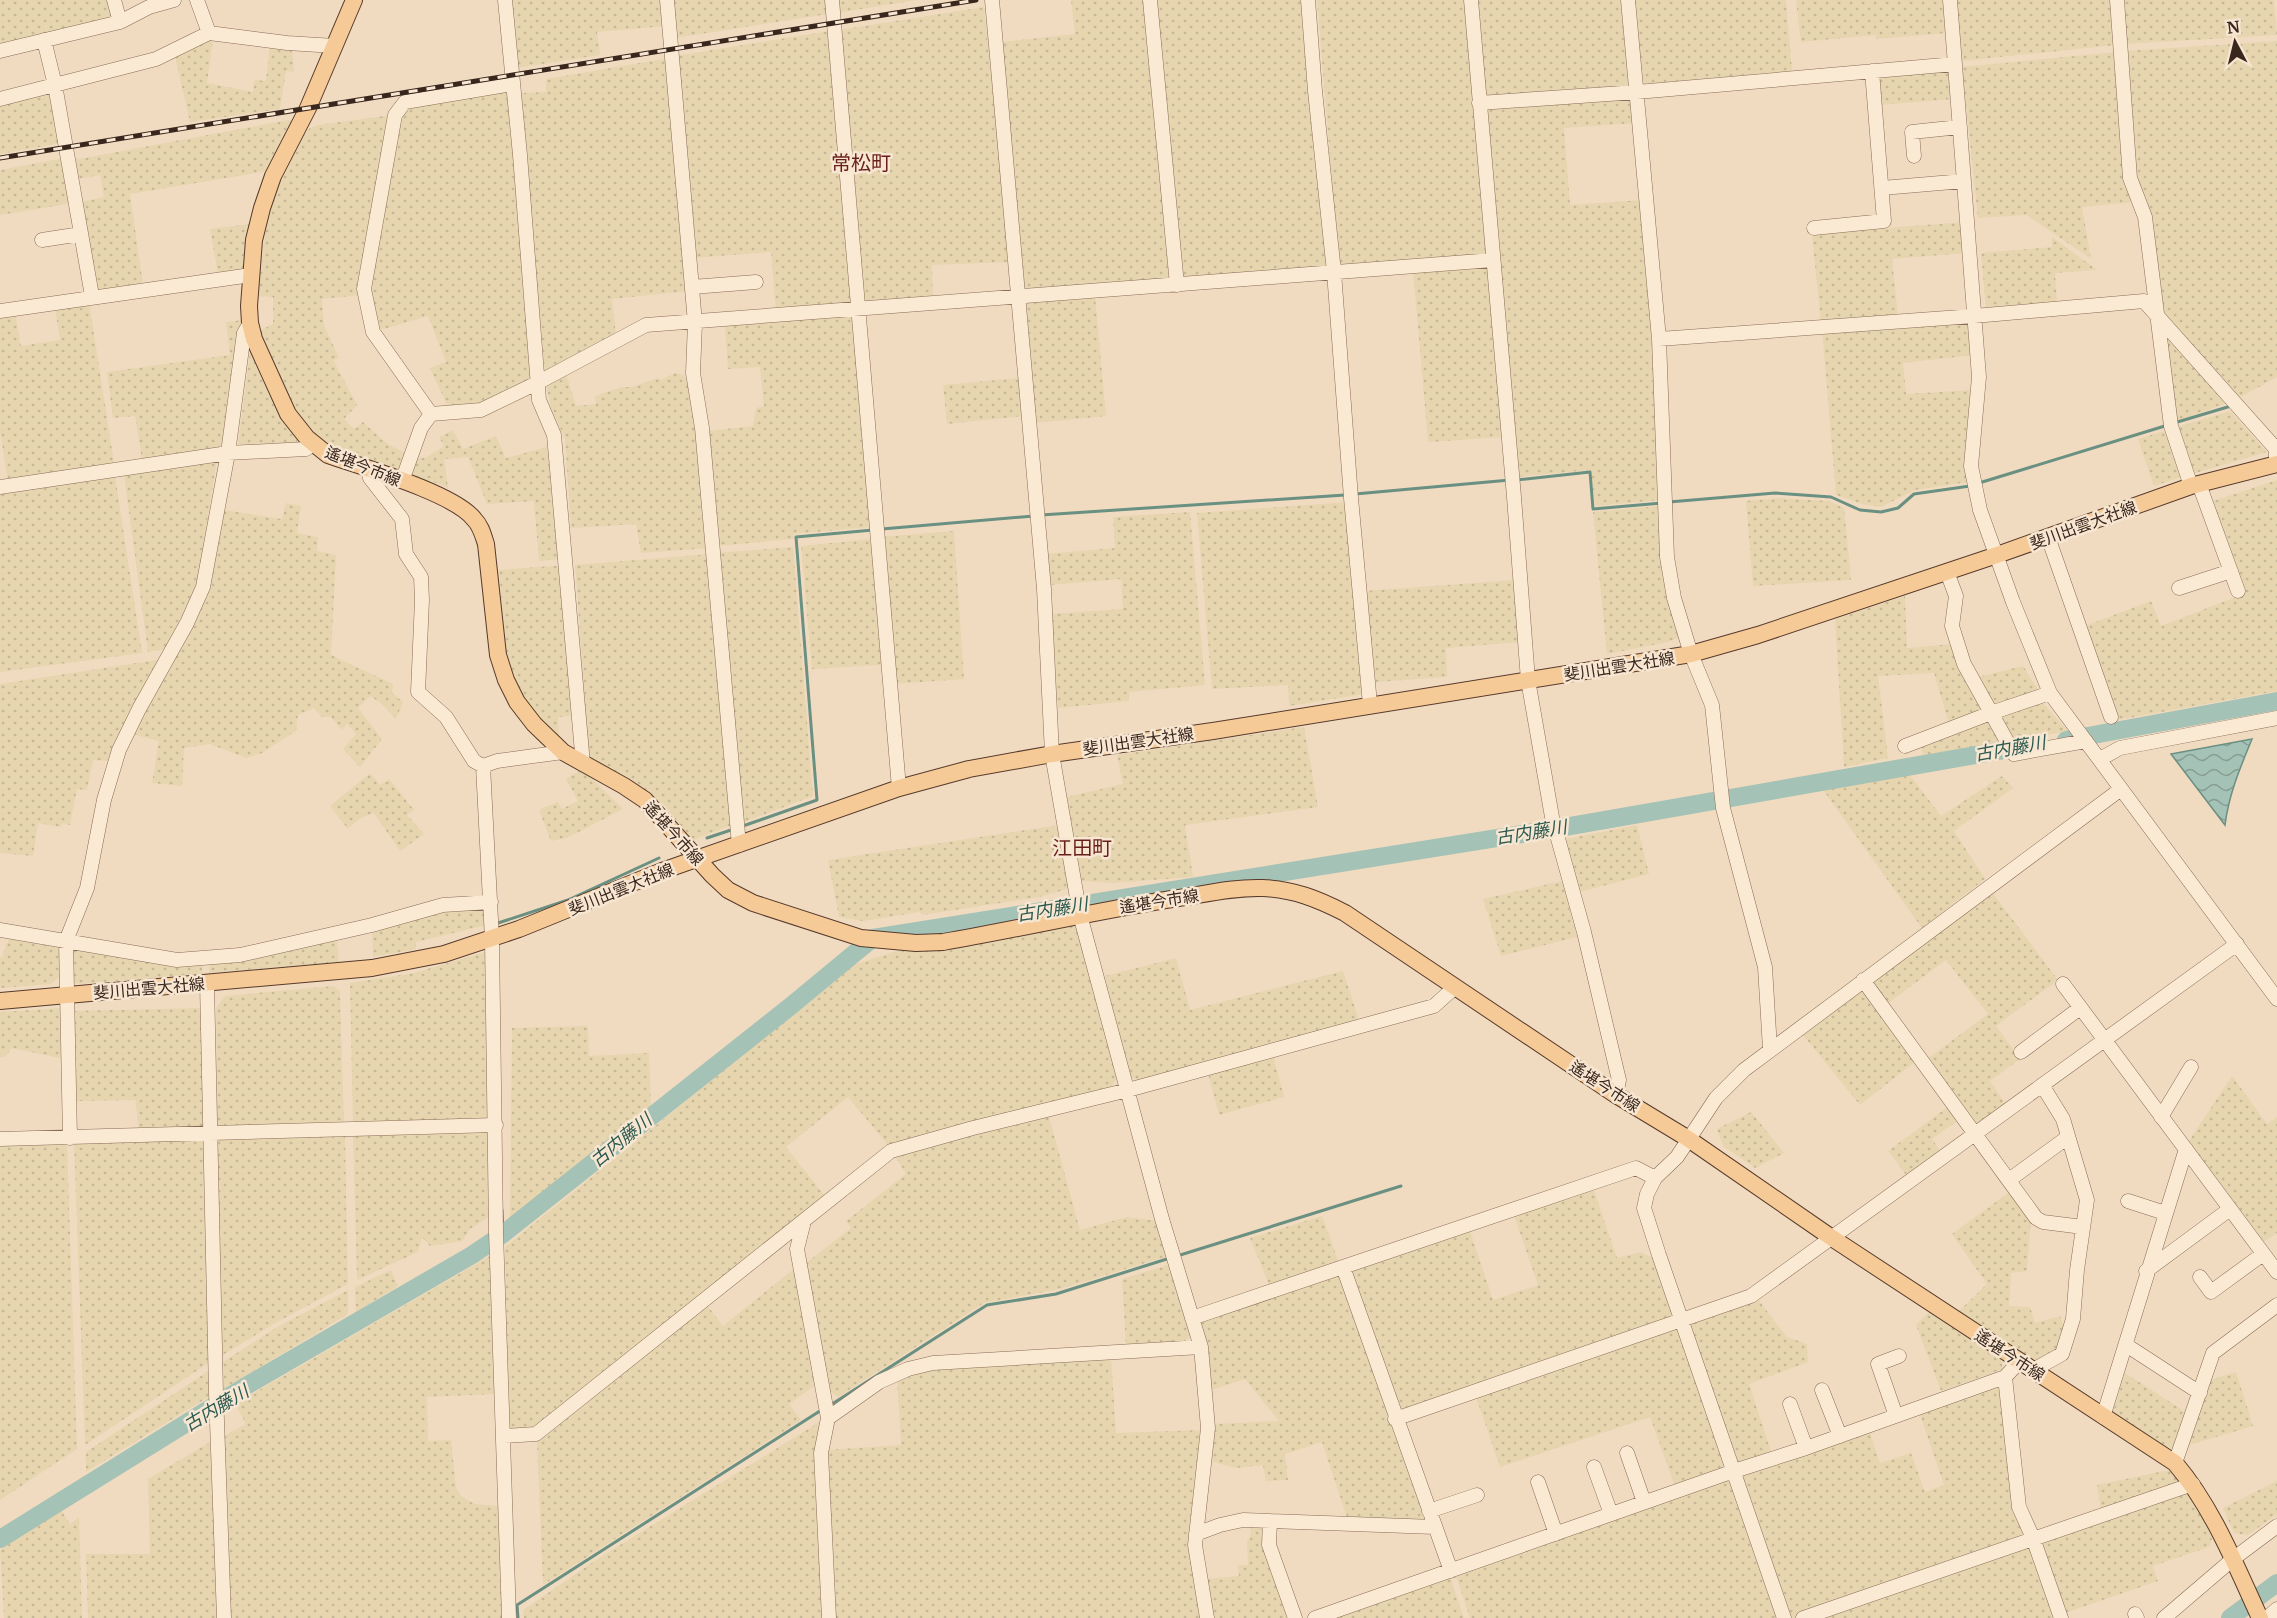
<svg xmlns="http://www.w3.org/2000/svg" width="2277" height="1618" viewBox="0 0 2277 1618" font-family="Merriweather,'Noto Sans JP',serif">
	<defs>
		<pattern id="farmland-dots" width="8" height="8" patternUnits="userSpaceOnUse" patternTransform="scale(1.5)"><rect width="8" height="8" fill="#e6d5ae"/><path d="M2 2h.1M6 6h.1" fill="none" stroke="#c6b795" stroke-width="1.8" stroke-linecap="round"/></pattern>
		<pattern id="water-waves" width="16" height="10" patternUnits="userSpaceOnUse" patternTransform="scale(1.5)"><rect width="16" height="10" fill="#a4c2b5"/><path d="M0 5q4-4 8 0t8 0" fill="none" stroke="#879d93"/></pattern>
	</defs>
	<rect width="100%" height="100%" fill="#f0dbc1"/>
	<path fill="url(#farmland-dots)" d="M0 0H108L113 21 0 48Z
		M512 0H664L666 26 597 32 600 55 516 68Z
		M672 0H827L828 14 675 38Z
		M835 0H917L836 13Z
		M1071 0H1145L1169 281 1024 293 1002 42 1075 34Z
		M1156 0H1305L1329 266 1180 280Z
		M1317 0H1467L1488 253 1339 267Z
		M1476 0H1623L1632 87 1485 97Z
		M1635 0H1786L1792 71 1643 84Z
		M1796 0H1945L1947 33 1876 39V35L1801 42Z
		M1957 0H2113L2116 45 1961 61Z
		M2122 0H2274L2277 35 2125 44Z
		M984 7 1010 262 932 265 933 300 862 306 839 30Z
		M829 31 852 305 776 311 771 252 694 258 675 56Z
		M213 39 207 83 253 92 255 80 266 81 270 44 292 48 294 72 286 71 280 109 190 122 175 56Z
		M2277 41V377L2237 399 2162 315 2147 204 2134 170 2126 51Z
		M2116 52 2134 202 2082 207 2091 259 2027 215 1978 218 1962 67Z
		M669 58 689 291 612 299 616 335 545 374 519 93 546 92V79Z
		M1947 70 1952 75 1953 99 1881 105 1879 75Z
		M511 88 537 378 480 405 449 409 430 368 446 362 428 316 377 331 366 290 398 117 406 104Z
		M53 90 62 143 0 154V103Z
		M1634 95 1636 123 1564 128 1570 205 1643 200 1656 340 1661 500 1595 506 1591 470 1516 477 1485 107Z
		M392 115 360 295 322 299 324 325 339 358 333 360 357 405 344 419 354 429 363 422 389 445 408 454 398 474 330 449 300 420 259 331 273 324V297L258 296 266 222 283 176 304 135 310 128 318 125Z
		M294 119 268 171 130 194 143 285 94 292 80 202 104 197 100 175 78 179 74 160Z
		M65 158 73 203 0 215V170Z
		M1963 222 1966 253 1892 259 1898 317 1821 325 1812 234Z
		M250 224 246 264 242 270 218 274 210 229Z
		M2052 237 2097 270 2055 273 2057 303 1986 308 1981 253 2052 247Z
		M1489 264 1505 437 1428 442 1413 269Z
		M1095 296 1106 416 1035 423 1025 303Z
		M89 302 114 463 8 480 0 432V315L15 313 21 346 60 340 55 308Z
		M853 314 870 527 794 534V539L716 546 708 431 753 426 756 408 764 406 760 367 728 369 725 326Z
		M1972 319 1974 355 1903 363 1906 394 1971 390 1964 457 1968 482 1915 490 1881 507 1862 504 1836 495 1822 329Z
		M243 320 226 446 142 460 135 416 113 418 107 372 230 355 226 322Z
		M2162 326 2228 403 2173 422Z
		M251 344 297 437V445L238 444Z
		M675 373 684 375 694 399 709 548 641 553 636 524 571 528 565 439 551 408 546 384 566 374 576 406 596 404 595 396 622 387H632L658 378 661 380Z
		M1019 378 1022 416 947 424 943 385Z
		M2230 411 2267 452 2192 474 2177 427Z
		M453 430 463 449 496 436 506 458 547 447 559 559 539 561 534 501 487 504 468 457 444 459 448 488 431 481 428 485 410 479 418 458H425L444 446 439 437Z
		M2167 430 2184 476 2154 486 2138 439Z
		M217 460 197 585 165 649 148 652 124 475Z
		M115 476 142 653 0 672V494Z
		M2277 480V691L2118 720 2085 626 2151 601 2161 626 2246 593 2213 501Z
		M1777 498 1829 501 1844 508 1851 580 1753 586 1746 501Z
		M1348 502 1364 694 1289 706 1288 685 1212 689 1197 513Z
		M286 503 301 506 297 533 318 537 317 551 336 555 331 655 393 684 392 693 403 702 396 719 381 703 370 696 358 708 382 739 360 767 343 749 356 734 347 724 342 730 331 717H322L314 708 298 715 296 731 262 753 246 758 210 744 184 748 182 786 152 783 159 741 132 734 211 587 224 510 282 519Z
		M1660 506 1663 564 1667 599 1680 637 1668 642 1607 654 1593 512Z
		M1190 512 1205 685 1129 692V701L1058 708 1050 614 1123 609 1121 579 1048 585 1045 554 1115 548 1113 517Z
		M954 531 964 679 893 684 880 537Z
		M872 539 881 665 812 669 801 546Z
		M793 547 813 796 741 823 716 553Z
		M710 554 732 825 691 841 665 805 638 786 595 765 589 754 575 565Z
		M566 565 579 715 558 717 559 736 531 708 513 682 507 663 499 570Z
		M1515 580 1521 642 1446 648 1447 677 1375 682 1365 591Z
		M1905 596 1907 648 1953 644 1987 712 1949 724 1934 673 1878 676 1888 758 1844 767 1835 619Z
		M163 659 109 761 93 760 87 790 77 789 70 825 63 823 60 827 38 823 33 856 0 853V684Z
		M2023 666 2039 691 1993 709 1978 677Z
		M2041 701 2068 731 2010 742 1996 715Z
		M1989 718 2004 743 1923 755 1920 744Z
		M1304 727 1318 807 1185 825 1193 877 1113 883 1082 881 1066 797 1123 784 1117 755Z
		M582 769 623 809 567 838 551 841 539 810 558 802 562 809 578 801 566 779Z
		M370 773 380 785 389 779 414 810 407 815 424 834 400 851 374 813 359 819 348 829 330 806Z
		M1910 775 1941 816 2002 776 2013 788 1954 831 1985 879 1922 928 1821 787Z
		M1059 825 1071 888 1039 897 922 915 920 912 863 921 839 917 828 860Z
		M1637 825 1649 874 1579 892 1566 839Z
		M1562 881 1577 937 1501 956 1483 899Z
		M1992 892 2058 980 1996 1026 2020 1059 1990 1081 2007 1106 1979 1128 1927 1059 1988 1014 1946 960 1887 1004 1871 984Z
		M486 907 487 925 416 942V949L373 957 372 930 435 910Z
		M1070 923 1081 931 1117 1079 1110 1089 888 1145 848 1097 786 1147 825 1196 533 1431 509 1432 505 1247 856 964 900 950Z
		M336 937 339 962 209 973V962Z
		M9 938 56 947 62 952 61 975 51 984 0 988V957H2Z
		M70 945 202 962V974L79 984 72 982Z
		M485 952 491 1119 353 1123 350 983 414 973Z
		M1176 958 1190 1010 1343 971 1360 1023 1143 1080H1136L1129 1075 1105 976Z
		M334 986 340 991 344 1122 217 1127 216 1008 225 996Z
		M1864 990 1916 1061 1860 1105 1803 1035Z
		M62 1008 64 1059 12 1048 5 1057H0V1012Z
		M202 1008 205 1127 138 1128 136 1100 74 1101 72 1011Z
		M588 1026 589 1056 649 1053 651 1107 510 1222 512 1028Z
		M1273 1055 1284 1097 1219 1115 1208 1073Z
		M2232 1076 2267 1124 2277 1117V1233L2261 1244 2187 1144Z
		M1949 1106 1960 1119 1932 1139 1943 1155 1910 1180 1888 1151Z
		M1751 1112 1784 1153 1755 1168 1723 1146 1717 1129Z
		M1048 1113 1080 1230 1127 1217 1157 1221 1168 1256 1060 1289 984 1303 838 1397 830 1391 806 1263 851 1228 846 1221 906 1174 895 1156Z
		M491 1131 490 1216 470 1229 462 1241 430 1246 422 1237 418 1252 357 1280 353 1135Z
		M345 1134 348 1284 279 1321 221 1356 215 1138Z
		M206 1138 210 1362 85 1445 74 1142Z
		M67 1143 77 1449 0 1500V1144Z
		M1593 1188 1617 1258 1640 1252 1653 1258 1676 1319 1399 1413 1349 1271 1469 1228 1493 1300 1538 1285 1514 1215Z
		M2011 1191 2031 1218 2027 1271 2011 1273 2009 1306 2030 1307 2035 1323 2060 1316 2066 1331 2060 1353 2040 1364 1959 1311 1987 1284 1952 1234Z
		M1322 1216 1339 1263 1270 1287 1250 1238Z
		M490 1256 496 1394 427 1397 428 1441 451 1440 456 1488 461 1496 474 1504 500 1506 503 1618H229L224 1436 246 1424 235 1404Z
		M1171 1264 1191 1328 1190 1337 1184 1342 1126 1346 1122 1279Z
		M795 1268 817 1384 789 1404 801 1420 543 1585 537 1440 707 1305 723 1326Z
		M391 1270 398 1286 356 1312 355 1287Z
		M1337 1273 1342 1275 1427 1524 1348 1520 1322 1442 1285 1454 1288 1480 1266 1481 1263 1465 1236 1468 1209 1461 1214 1424 1279 1421 1245 1379 1212 1390 1207 1356 1198 1321Z
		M348 1290V1314L224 1389 223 1362 279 1326Z
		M1757 1298 1787 1337 1807 1344 1808 1362 1749 1384 1772 1454 1737 1466 1688 1323Z
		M1930 1311 2000 1356 2003 1369 1941 1391 1916 1325Z
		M1679 1327 1726 1467 1675 1486 1650 1417 1500 1467 1476 1397Z
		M1111 1357 1116 1433 1203 1430 1195 1490 1202 1618H836L826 1450 901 1445 897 1378 930 1367Z
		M210 1370V1396L86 1472V1452Z
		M2236 1372 2253 1426 2189 1445 2210 1380Z
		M2125 1373 2187 1413 2180 1443 2171 1448 2164 1445 2113 1412Z
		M2003 1383 2030 1537 1795 1618 1790 1617 1740 1474 1869 1430 1880 1463 1911 1453 1925 1492 1944 1485 1919 1412Z
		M821 1421 825 1618H524L523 1610 599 1558Z
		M210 1442 220 1618H88L86 1554H150L148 1479Z
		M2169 1470 2181 1482 2101 1510 2097 1485Z
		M1731 1475 1779 1618H1470L1455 1573Z
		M2277 1481V1514L2248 1535 2234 1533 2223 1508Z
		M2187 1491 2199 1507 2212 1539 2209 1547 2153 1566 2158 1581 2062 1614 2037 1541Z
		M61 1510 70 1524 79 1517 82 1618H4L0 1550Z
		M1251 1523 1268 1524 1291 1618H1211L1205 1579 1239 1576 1238 1565H1248L1247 1540 1250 1539Z
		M2032 1544 2057 1618H1817Z
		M1449 1574 1464 1618H1329Z"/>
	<path fill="url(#water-waves)" stroke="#6a9082" stroke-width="1.5" d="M2252 739C2240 768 2229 794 2225 825L2171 754Z"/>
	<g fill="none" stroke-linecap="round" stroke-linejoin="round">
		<path stroke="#6a9082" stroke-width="3" d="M2174 423 2231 406
			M1516 480 1590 472 1593 509 1662 503
			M1979 483 2168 425
			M1355 494 1510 480
			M1669 502 1775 493 1831 497 1860 510 1881 512 1898 508 1914 494 1970 486
			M1041 515 1345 495
			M882 529 1034 516
			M743 826 817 800 796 537 873 530
			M707 838 734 829
			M498 923 568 900 659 858
			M502 1210 503 1234
			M1177 1256 1401 1186
			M829 1406 987 1305 1056 1294 1170 1258
			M518 1618 517 1605 823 1409"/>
		<path stroke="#a4c2b5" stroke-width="18" d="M2066 740 2277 701
			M0 1539 246 1386 472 1255 503 1234 792 1005 873 938 1559 828 2027 746
			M2230 1618 2277 1583"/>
		<defs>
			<path id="minor" d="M114 0 120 22
				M197 0 209 33
				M505 0 520 155 539 400 554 435 583 764
				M667 0 695 323 693 373 702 428 739 845
				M832 0 899 788
				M992 0 1044 589 1052 754 1080 915 1162 1219 1201 1347 1208 1428 1195 1545 1207 1618
				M1150 0 1177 285
				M1308 0 1315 91 1334 272 1351 498 1370 704
				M1471 0 1514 497 1528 680 1552 817 1584 932 1619 1080 1616 1095
				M1628 0 1659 339 1667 557 1674 598 1691 654 1712 705 1723 808 1765 967 1770 1049
				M1950 0 1979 377 1971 466 1980 510 2013 602 2050 693 2277 999
				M2117 0 2130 178 2145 217 2171 426 2191 486
				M44 40 55 85 92 296
				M0 51 120 22 149 7 174 0
				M0 99 156 59 209 33 287 43 335 46
				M1479 103 1637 92 1955 64
				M1914 156 1912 132 1960 127
				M1882 188 1964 181
				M1814 228 1884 221 1872 71
				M42 240 81 234
				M692 287 756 282
				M0 311 251 275
				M1659 339 1974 316 2144 301 2276 449V464
				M431 414 373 332 364 289 395 115 405 102 513 84
				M368 470 370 478 402 519 406 554 421 577 422 600 418 692 446 717 474 761 483 766
				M402 481 421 428 431 414 481 410 537 383 646 325 1493 260
				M2199 484 2238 591
				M0 487 228 453 306 449 313 444
				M2048 537 2111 717
				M1947 572 1956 596 1952 626 1964 664 2014 754 2086 741
				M2179 588 2231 571
				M1905 746 1991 713 2050 693
				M2100 759 2120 748 2277 718
				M483 766 492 939 496 1232 509 1618
				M483 766 497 761 563 752
				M0 930 177 960 240 955 372 925 443 905 491 902
				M1863 980 2036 1218 2043 1222 2083 1227
				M207 983 216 1393 224 1618
				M2063 984 2277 1272
				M2021 1052 2080 1008
				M2161 1117 2191 1067
				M70 1138 66 941 87 888 104 800 119 750 139 709 187 623 203 587 228 453 244 333 250 323
				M0 1139 496 1125
				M2009 1180 2068 1137
				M2128 1201 2165 1213
				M804 1221 797 1249 828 1418 821 1453 829 1618
				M1343 1267 1451 1571
				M2146 1271 2230 1209
				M2200 1277 2211 1292 2263 1254
				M1192 1318 1636 1168 1655 1178
				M2126 1345 2200 1393
				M2033 1370 2062 1354 2073 1319 2077 1270 2087 1200 2063 1119 2042 1085
				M2005 1377 2019 1507 2033 1538 2061 1618
				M1822 1390 1840 1436
				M1790 1404 1806 1448
				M1896 1416 1878 1364 1899 1356
				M2103 1417 2186 1149
				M828 1418 879 1382 908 1369 933 1363 1201 1347
				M1395 1419 1751 1296 2237 944
				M504 1436 536 1434 891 1151 973 1128 1128 1090 1434 1006 1455 987
				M1627 1453 1644 1502
				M2175 1463 2213 1353 2277 1305
				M1594 1467 1611 1514
				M1538 1482 1556 1534
				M1429 1511 1477 1495
				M1270 1521 1269 1545 1295 1618
				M1196 1534 1220 1525 1243 1520 1435 1527
				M2135 1614 2137 1618
				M1315 1618 1734 1471 1806 1448 2005 1377 2020 1361
				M1784 1618 1659 1255 1644 1208 1647 1194 1655 1178 1677 1157 1716 1098 1744 1070 2121 789
				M1803 1618 2193 1484
				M2164 1618 2233 1559 2277 1526
				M2267 1618 2277 1609"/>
			<path id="major" d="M354 0 308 108 273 176 262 208 254 240 249 306 250 323 254 339 288 414 307 438 328 455C362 467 454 493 474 519 481 526 483 535 486 544L498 655 506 680 517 702 534 724 563 752 624 786 645 800 712 875 728 890 753 903 861 938 916 943 943 942C1019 929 1095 911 1172 899 1201 895 1232 887 1262 888 1293 889 1318 899 1345 913L1616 1095 1687 1138 1832 1238 2175 1463C2213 1508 2235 1564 2260 1618
				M0 1001 372 968 444 954 519 929 662 871 899 788 969 769 1052 754 1213 731 1691 654 1758 635 1997 555 2191 486 2277 464"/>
		</defs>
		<use href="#minor" stroke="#8a6b57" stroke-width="15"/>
		<use href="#major" stroke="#573a2c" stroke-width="18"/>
		<use href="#minor" stroke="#faead4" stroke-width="14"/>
		<use href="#major" stroke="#f5ca96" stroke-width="16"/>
		<defs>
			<path id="rail" d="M0 158 976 0"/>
		</defs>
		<use href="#rail" stroke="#39261d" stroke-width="5"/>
		<use href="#rail" stroke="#f7e6d1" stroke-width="3" stroke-dasharray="9" stroke-linecap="butt"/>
	</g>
	<g text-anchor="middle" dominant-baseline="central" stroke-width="5" stroke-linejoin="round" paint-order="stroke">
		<g font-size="16" fill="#39261d" stroke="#f7e6d1">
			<text transform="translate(363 466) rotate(22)">遙堪今市線</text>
			<text transform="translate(2083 525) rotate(-20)">斐川出雲大社線</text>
			<text transform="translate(1619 666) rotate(-9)">斐川出雲大社線</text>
			<text transform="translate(1138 741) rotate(-8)">斐川出雲大社線</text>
			<text transform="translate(674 833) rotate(48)">遙堪今市線</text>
			<text transform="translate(621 889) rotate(-22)">斐川出雲大社線</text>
			<text transform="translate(1159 901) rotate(-9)">遙堪今市線</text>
			<text transform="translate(149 988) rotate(-5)">斐川出雲大社線</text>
			<text transform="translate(1605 1086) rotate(33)">遙堪今市線</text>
			<text transform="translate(2010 1355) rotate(33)">遙堪今市線</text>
		</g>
		<g font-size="18" font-style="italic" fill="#2b5950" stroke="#f7e6d1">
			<text transform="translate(2010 748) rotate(-10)">古内藤川</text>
			<text transform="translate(1531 832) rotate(-9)">古内藤川</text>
			<text transform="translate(1052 909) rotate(-9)">古内藤川</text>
			<text transform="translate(621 1140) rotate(-39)">古内藤川</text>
			<text transform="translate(216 1408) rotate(-31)">古内藤川</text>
		</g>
		<g font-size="20" fill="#681f1a" stroke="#f7e6d1">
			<text x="861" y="162">常松町</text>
			<text x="1082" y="847">江田町</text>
		</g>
	</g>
	<g transform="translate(2235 42) rotate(353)" stroke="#f7e6d1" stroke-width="4.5" paint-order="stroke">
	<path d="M0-4.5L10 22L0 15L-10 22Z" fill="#39261d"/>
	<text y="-9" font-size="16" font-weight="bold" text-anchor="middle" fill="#39261d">N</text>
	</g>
</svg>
